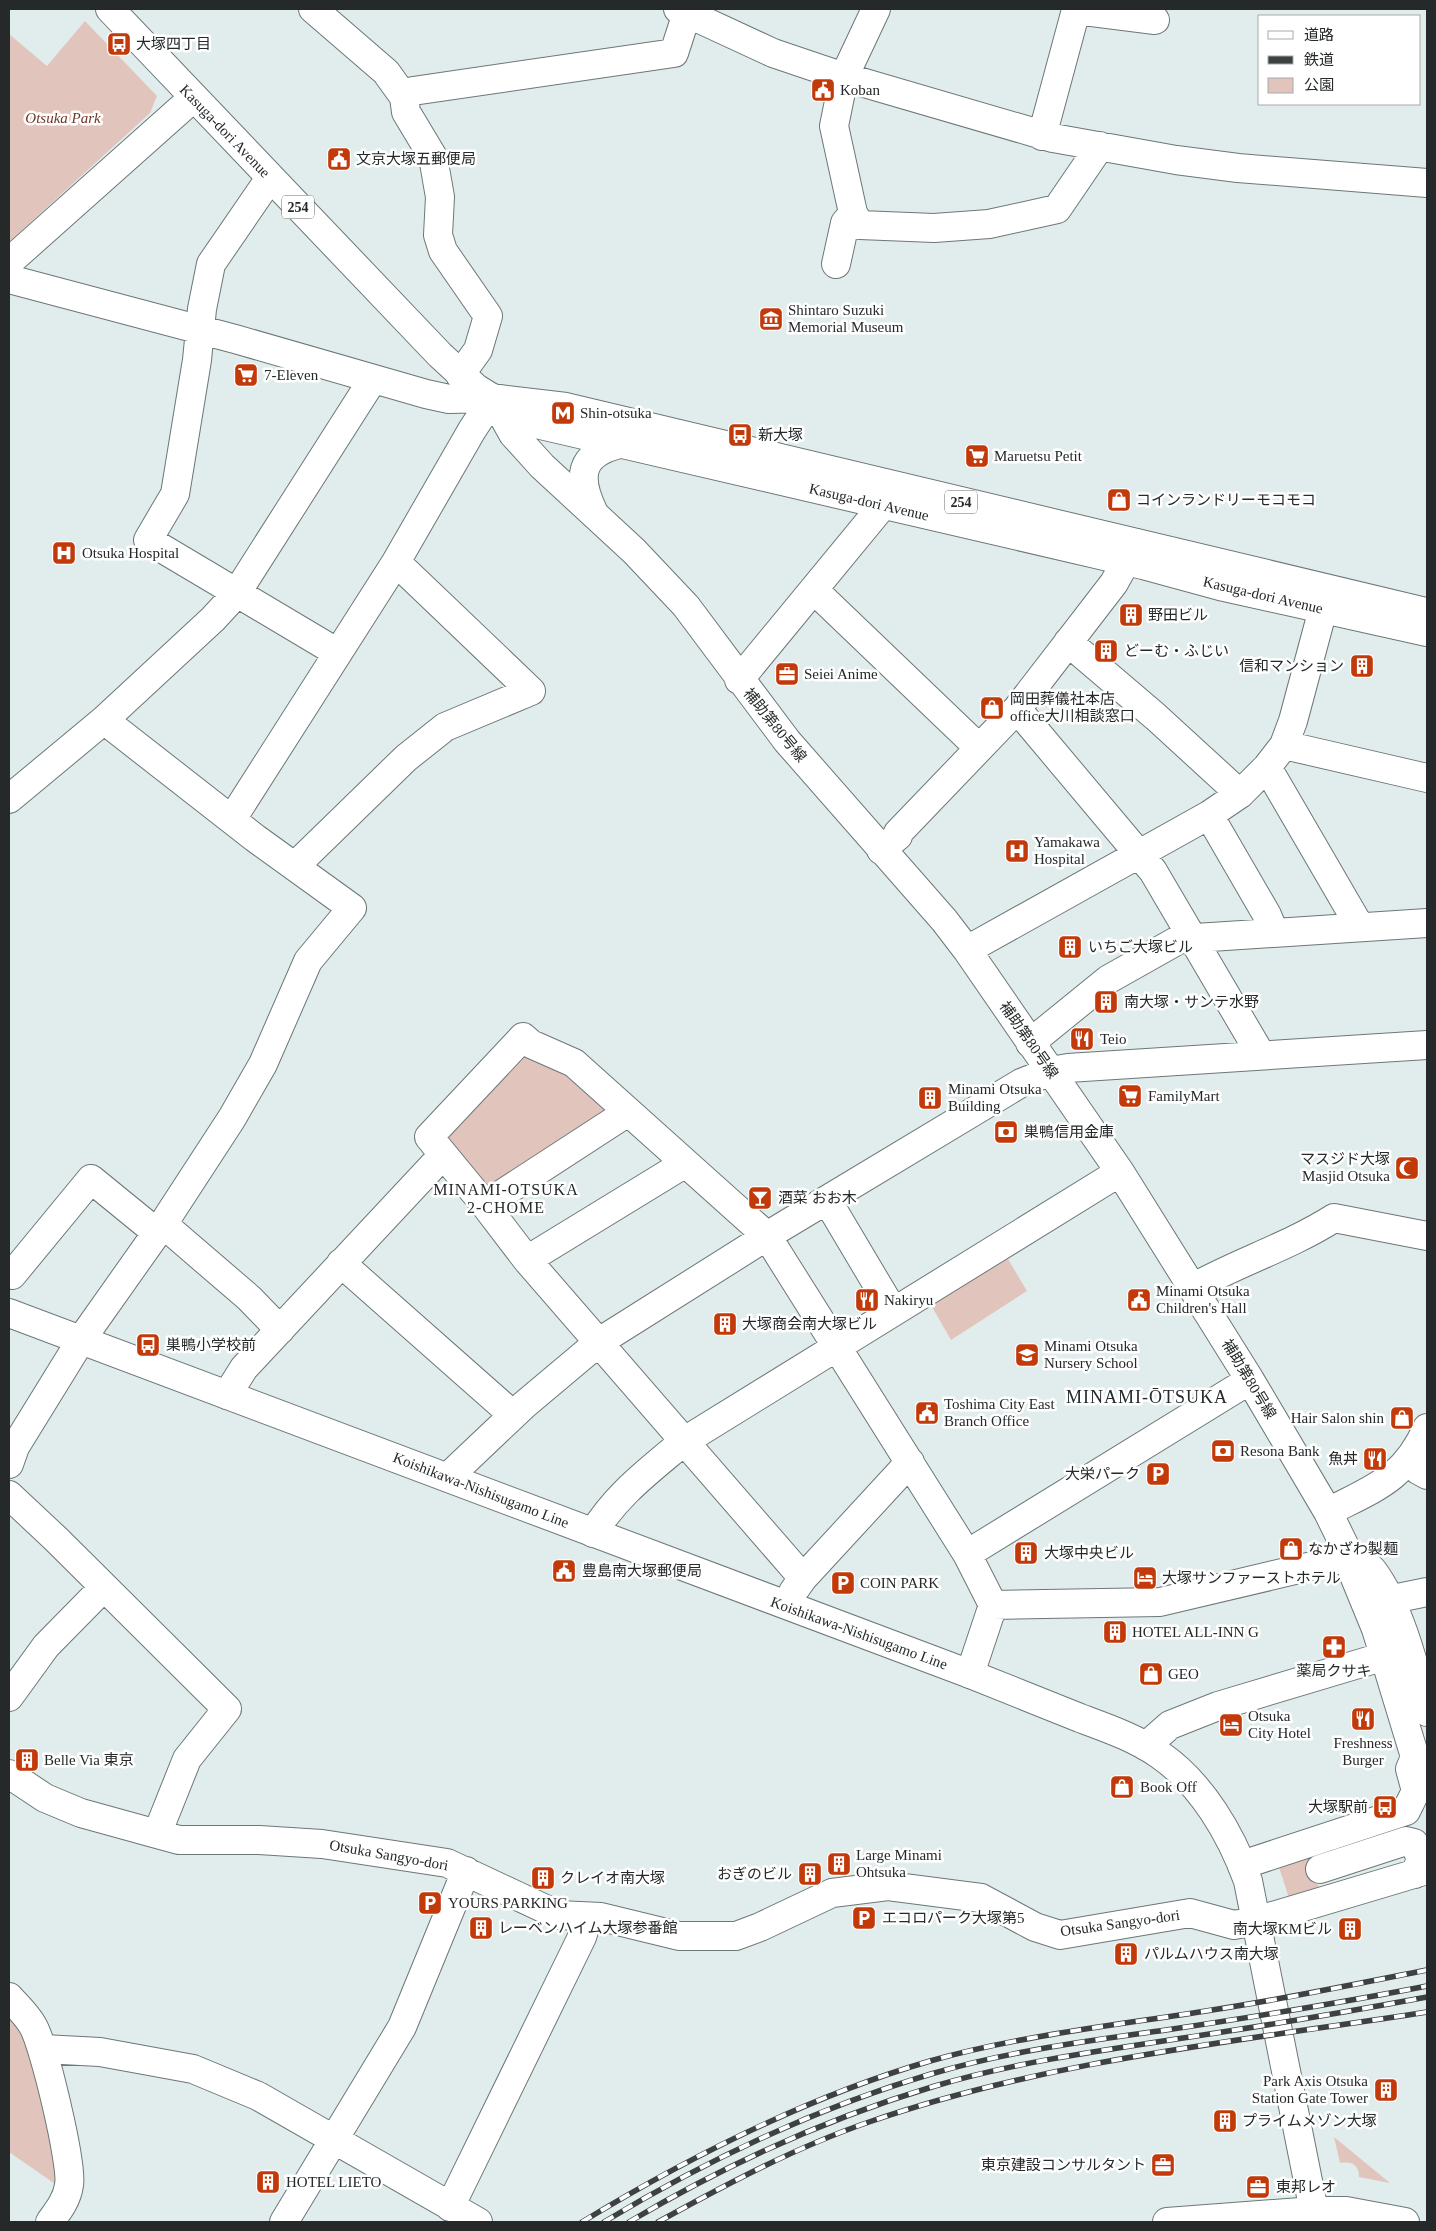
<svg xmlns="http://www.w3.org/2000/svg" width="1436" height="2231" viewBox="0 0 1436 2231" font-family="'Times New Roman','Noto Sans JP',serif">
	<rect width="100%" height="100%" fill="#e1ecec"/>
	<path fill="#e1c5bd" d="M85 21 157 96 150 113 9 242V34L47 66Z
		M528 1050 569 1070 607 1101 605 1117 492 1188 478 1185 445 1143 447 1127Z
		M1008 1259 1027 1291 951 1340 931 1305Z
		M1310 1854 1308 1873 1321 1889 1289 1898 1277 1861Z
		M9 2007 41 2070 58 2186 9 2152Z
		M1334 2137 1390 2183 1359 2177C1359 2165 1352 2161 1340 2163Z"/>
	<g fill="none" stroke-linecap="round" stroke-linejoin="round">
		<defs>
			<path id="minor" d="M313 9 386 72 404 97 406 112 433 157 440 197 438 235 443 251 488 316 478 350 460 375
				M678 9 773 53 844 77 1053 138 1176 160 1238 168 1427 183
				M876 9 844 77 834 126 853 213 860 225 934 228 989 224 1057 209 1100 146
				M404 97 413 91 674 53 687 13
				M1042 136 1076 10 1155 20
				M270 178 211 264 202 309 197 360 175 494 148 540 338 653
				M9 262 193 98
				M836 264 845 223 853 213
				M9 279 235 339 426 394 449 399 493 398
				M493 398 513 434 542 466 634 551 686 606 787 741 944 920 967 950 1120 1172 1250 1380 1328 1512 1350 1557 1353 1573 1376 1629 1415 1757 1426 1766 1427 1770
				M814 590 979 748
				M1068 642 1156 717 1240 794
				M739 680 883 505
				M1017 709 1153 871 1261 1055
				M1284 745 1427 778
				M1267 767 1360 927
				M9 799 104 720 213 619 236 594 373 379
				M1209 815 1267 915 1274 932
				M232 819 396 562 472 430 493 398
				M881 850 898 836V833L1017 709 1114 583 1136 543
				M295 866 406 758 445 727 531 691 396 562
				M967 950 1209 815 1240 794 1267 767 1284 745 1293 721 1323 609
				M1030 1043 1109 979 1180 939 1427 923
				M827 1200 893 1311
				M485 1205 628 1112
				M163 1224 249 1298 280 1330
				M527 1260 684 1164
				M341 1263 513 1415
				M12 1275 91 1179 156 1232
				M1194 1287C1239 1262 1290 1246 1334 1218L1427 1236
				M227 1395 244 1368 443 1155
				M1409 1460 1418 1470 1427 1475
				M9 1464 15 1447 81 1340 163 1224 232 1118 263 1064 308 961 352 908 255 838 104 720
				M448 1477 524 1405 599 1342 780 1228 1021 1083 1051 1071 1068 1068 1427 1045
				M9 1495 56 1539 227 1709 187 1759 157 1834
				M1328 1512C1374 1488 1405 1479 1427 1428
				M593 1533C617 1494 649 1471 683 1442L1120 1172
				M967 1554 1250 1380
				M803 1578 527 1260 485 1205 429 1137 523 1037 531 1044 574 1063 767 1236 967 1554 993 1605 970 1674
				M793 1592 803 1578 910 1462
				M1388 1600 1427 1592
				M993 1605 1160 1602 1350 1557C1357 1561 1369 1565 1373 1571 1400 1607 1415 1669 1427 1712
				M9 1697 46 1646 104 1587
				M1146 1746 1170 1725 1218 1706 1385 1656
				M9 1774 45 1798 81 1813 157 1834 179 1840H259L322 1844 447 1863 558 1915 601 1917 679 1936H736L760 1927 832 1893 888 1886 981 1898 1035 1927 1060 1935 1190 1913 1234 1925 1256 1921 1427 1870
				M1242 1865 1406 1811 1416 1791 1410 1769 1415 1757
				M1320 1869 1406 1841 1414 1843 1421 1859 1415 1874
				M9 1997C17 2006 27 2015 33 2026 44 2045 73 2165 69 2185 67 2200 58 2211 50 2222
				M43 2049 100 2052 193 2069 258 2096 478 2222
				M450 2207 582 1937 588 1918
				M284 2222 402 2027 466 1871
				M1167 2222 1314 2211 1317 2222"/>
			<path id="major" d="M9 1313 970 1674C1007 1689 1043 1703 1080 1718 1107 1728 1136 1738 1160 1755 1202 1784 1231 1834 1248 1881L1314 2211H1346L1405 2222"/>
			<path id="highway" d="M110 9 440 355 476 388 532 423 1143 565 1220 586 1427 632
				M499 399 566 407 1422 611
				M593 511C577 477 579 454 620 444"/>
		</defs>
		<use href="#minor" stroke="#6c7777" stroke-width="30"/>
		<use href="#major" stroke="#6c7777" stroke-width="30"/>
		<use href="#highway" stroke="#6c7777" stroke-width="30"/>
		<use href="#minor" stroke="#fff" stroke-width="28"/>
		<use href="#major" stroke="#fff" stroke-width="28"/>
		<use href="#highway" stroke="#fff" stroke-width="28"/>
		<defs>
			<path id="rail" d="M582 2222C691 2156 807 2097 930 2061 1022 2035 1118 2025 1212 2010 1284 1999 1356 1984 1427 1970
				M604 2222C707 2160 816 2108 931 2074 1008 2051 1087 2041 1166 2030 1253 2017 1340 2003 1427 1986
				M629 2222C725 2165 828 2118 935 2086 1015 2062 1100 2051 1183 2038 1264 2026 1346 2012 1427 1997
				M658 2222C725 2185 796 2147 869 2122 1048 2060 1241 2041 1427 2012"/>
		</defs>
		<use href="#rail" stroke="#3d4141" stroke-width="5.5"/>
		<use href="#rail" stroke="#fff" stroke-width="4" stroke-dasharray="11" stroke-linecap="butt"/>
	</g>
	<defs>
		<symbol id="bus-square" viewBox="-11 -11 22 22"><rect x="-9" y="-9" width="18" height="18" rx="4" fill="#c23a0a" stroke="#fff"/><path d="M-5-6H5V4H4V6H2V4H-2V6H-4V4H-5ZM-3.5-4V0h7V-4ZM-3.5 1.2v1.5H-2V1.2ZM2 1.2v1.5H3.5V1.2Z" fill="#fff"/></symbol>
		<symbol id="civic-square" viewBox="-11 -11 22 22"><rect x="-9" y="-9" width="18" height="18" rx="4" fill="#c23a0a" stroke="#fff"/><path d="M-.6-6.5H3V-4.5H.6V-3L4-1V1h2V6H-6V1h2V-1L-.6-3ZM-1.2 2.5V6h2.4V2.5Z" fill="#fff"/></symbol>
		<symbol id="museum-square" viewBox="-11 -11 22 22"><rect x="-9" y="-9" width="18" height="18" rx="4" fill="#c23a0a" stroke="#fff"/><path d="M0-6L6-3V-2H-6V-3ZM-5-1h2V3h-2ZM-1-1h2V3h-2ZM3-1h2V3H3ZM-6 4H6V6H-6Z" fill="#fff"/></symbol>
		<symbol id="supermarket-square" viewBox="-11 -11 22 22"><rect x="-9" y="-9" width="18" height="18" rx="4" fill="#c23a0a" stroke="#fff"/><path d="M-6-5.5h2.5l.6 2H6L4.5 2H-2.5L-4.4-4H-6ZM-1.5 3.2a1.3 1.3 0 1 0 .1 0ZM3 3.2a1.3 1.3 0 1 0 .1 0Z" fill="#fff"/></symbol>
		<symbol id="metro-square" viewBox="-11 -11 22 22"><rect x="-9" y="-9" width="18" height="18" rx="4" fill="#c23a0a" stroke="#fff"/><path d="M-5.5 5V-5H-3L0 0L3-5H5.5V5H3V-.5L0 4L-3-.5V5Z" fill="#fff"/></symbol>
		<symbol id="shop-square" viewBox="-11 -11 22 22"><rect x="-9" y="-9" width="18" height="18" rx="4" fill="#c23a0a" stroke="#fff"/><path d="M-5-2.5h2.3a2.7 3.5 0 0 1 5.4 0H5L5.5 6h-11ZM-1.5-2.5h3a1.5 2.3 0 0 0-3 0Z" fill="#fff"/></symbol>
		<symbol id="hospital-square" viewBox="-11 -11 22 22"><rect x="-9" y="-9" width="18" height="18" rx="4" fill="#c23a0a" stroke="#fff"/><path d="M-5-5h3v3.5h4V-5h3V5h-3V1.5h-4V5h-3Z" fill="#fff"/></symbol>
		<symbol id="building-square" viewBox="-11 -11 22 22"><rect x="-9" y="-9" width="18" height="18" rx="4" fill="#c23a0a" stroke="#fff"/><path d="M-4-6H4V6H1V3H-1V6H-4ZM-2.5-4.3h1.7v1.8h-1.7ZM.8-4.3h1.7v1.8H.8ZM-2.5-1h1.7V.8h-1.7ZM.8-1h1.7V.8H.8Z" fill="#fff"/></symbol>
		<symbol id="office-square" viewBox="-11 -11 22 22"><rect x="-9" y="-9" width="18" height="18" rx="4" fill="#c23a0a" stroke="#fff"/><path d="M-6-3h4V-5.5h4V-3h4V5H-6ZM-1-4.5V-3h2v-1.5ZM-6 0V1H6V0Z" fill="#fff"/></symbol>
		<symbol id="restaurant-square" viewBox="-11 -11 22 22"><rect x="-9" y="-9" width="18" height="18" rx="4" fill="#c23a0a" stroke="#fff"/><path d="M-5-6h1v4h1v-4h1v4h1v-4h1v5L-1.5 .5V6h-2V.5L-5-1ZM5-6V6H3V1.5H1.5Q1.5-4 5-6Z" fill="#fff"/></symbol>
		<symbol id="bank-square" viewBox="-11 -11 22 22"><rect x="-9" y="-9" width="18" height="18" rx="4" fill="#c23a0a" stroke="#fff"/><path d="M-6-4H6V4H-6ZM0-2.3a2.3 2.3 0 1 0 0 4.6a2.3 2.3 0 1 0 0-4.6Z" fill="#fff"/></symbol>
		<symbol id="mosque-square" viewBox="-11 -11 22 22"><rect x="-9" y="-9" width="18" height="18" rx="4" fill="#c23a0a" stroke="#fff"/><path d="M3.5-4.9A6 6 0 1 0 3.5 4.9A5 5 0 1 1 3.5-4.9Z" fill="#fff"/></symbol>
		<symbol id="bar-square" viewBox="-11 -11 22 22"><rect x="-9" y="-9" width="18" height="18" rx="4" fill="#c23a0a" stroke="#fff"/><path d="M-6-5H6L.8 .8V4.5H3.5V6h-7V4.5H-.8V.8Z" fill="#fff"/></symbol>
		<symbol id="school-square" viewBox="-11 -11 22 22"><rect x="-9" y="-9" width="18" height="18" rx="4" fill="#c23a0a" stroke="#fff"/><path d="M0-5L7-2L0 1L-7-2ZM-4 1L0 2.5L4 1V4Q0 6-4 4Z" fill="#fff"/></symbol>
		<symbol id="parking-square" viewBox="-11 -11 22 22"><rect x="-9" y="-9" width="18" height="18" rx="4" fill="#c23a0a" stroke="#fff"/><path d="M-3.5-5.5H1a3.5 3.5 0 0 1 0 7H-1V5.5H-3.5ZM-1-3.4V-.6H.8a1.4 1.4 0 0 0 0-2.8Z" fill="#fff"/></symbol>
		<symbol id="hotel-square" viewBox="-11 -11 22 22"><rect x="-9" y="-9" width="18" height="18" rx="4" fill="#c23a0a" stroke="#fff"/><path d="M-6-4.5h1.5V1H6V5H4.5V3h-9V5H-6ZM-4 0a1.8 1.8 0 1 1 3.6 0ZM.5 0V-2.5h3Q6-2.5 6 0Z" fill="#fff"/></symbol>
		<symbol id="pharmacy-square" viewBox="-11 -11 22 22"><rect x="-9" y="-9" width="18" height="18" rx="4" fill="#c23a0a" stroke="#fff"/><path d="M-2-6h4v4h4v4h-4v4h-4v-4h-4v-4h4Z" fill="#fff"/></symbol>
	</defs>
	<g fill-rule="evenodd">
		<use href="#bus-square" x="105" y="30" width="28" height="28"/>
		<use href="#civic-square" x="809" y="76" width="28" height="28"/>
		<use href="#civic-square" x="325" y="145" width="28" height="28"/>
		<use href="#museum-square" x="757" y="305" width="28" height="28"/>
		<use href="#supermarket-square" x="232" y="361" width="28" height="28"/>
		<use href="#metro-square" x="549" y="399" width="28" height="28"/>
		<use href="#bus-square" x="726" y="421" width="28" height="28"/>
		<use href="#supermarket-square" x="963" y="442" width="28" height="28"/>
		<use href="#shop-square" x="1105" y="486" width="28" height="28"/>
		<use href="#hospital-square" x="50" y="539" width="28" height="28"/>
		<use href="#building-square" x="1117" y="601" width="28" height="28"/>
		<use href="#building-square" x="1092" y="637" width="28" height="28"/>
		<use href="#building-square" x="1348" y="652" width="28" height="28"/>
		<use href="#office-square" x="773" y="660" width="28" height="28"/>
		<use href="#shop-square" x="978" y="694" width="28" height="28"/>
		<use href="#hospital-square" x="1003" y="837" width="28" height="28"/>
		<use href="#building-square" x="1056" y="933" width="28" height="28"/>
		<use href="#building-square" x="1092" y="988" width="28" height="28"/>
		<use href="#restaurant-square" x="1068" y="1025" width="28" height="28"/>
		<use href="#supermarket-square" x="1116" y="1082" width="28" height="28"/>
		<use href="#building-square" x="916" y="1084" width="28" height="28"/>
		<use href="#bank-square" x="992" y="1118" width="28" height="28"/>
		<use href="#mosque-square" x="1393" y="1154" width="28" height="28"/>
		<use href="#bar-square" x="746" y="1184" width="28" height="28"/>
		<use href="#restaurant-square" x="853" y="1286" width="28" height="28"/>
		<use href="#civic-square" x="1125" y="1286" width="28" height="28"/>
		<use href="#building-square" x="711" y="1310" width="28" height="28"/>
		<use href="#bus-square" x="134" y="1331" width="28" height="28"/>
		<use href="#school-square" x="1013" y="1341" width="28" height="28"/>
		<use href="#civic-square" x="913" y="1399" width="28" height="28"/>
		<use href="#shop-square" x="1388" y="1404" width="28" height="28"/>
		<use href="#bank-square" x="1209" y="1437" width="28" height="28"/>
		<use href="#restaurant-square" x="1361" y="1445" width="28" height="28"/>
		<use href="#parking-square" x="1144" y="1460" width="28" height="28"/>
		<use href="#shop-square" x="1277" y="1535" width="28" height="28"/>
		<use href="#building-square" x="1012" y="1539" width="28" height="28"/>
		<use href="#civic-square" x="550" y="1557" width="28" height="28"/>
		<use href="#hotel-square" x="1131" y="1564" width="28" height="28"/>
		<use href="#parking-square" x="829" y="1569" width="28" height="28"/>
		<use href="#building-square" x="1101" y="1618" width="28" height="28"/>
		<use href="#pharmacy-square" x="1320" y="1633" width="28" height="28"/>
		<use href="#shop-square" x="1137" y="1660" width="28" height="28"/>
		<use href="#restaurant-square" x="1349" y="1705" width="28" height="28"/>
		<use href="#hotel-square" x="1217" y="1711" width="28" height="28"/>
		<use href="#building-square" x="13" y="1746" width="28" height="28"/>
		<use href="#shop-square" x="1108" y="1773" width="28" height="28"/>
		<use href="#bus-square" x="1371" y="1793" width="28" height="28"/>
		<use href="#building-square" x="825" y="1850" width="28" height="28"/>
		<use href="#building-square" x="796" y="1860" width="28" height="28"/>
		<use href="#building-square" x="529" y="1864" width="28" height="28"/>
		<use href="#parking-square" x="416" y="1889" width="28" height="28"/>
		<use href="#parking-square" x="850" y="1904" width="28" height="28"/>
		<use href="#building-square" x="467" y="1914" width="28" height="28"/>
		<use href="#building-square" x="1336" y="1915" width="28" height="28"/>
		<use href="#building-square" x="1112" y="1940" width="28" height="28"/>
		<use href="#building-square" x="1372" y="2076" width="28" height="28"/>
		<use href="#building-square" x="1211" y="2107" width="28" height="28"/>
		<use href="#office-square" x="1149" y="2151" width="28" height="28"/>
		<use href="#building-square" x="254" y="2168" width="28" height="28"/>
		<use href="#office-square" x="1244" y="2173" width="28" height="28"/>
	</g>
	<g text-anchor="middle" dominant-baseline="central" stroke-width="5" stroke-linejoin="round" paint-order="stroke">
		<g fill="#fff" stroke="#666969" stroke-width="1">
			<rect x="282" y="195.5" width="32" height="23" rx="4"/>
			<rect x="945" y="490.5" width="32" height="23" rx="4"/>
		</g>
		<g font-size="14" font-weight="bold" fill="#252929">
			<text x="298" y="207">254</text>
			<text x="961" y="502">254</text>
		</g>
		<g font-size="15" fill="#252929" stroke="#fff" text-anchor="start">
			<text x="136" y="44">大塚四丁目</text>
			<text x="840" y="90">Koban</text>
			<text x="356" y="159">文京大塚五郵便局</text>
			<text x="788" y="310">Shintaro Suzuki<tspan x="788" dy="17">Memorial Museum</tspan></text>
			<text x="264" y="375">7-Eleven</text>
			<text x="580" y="413">Shin-otsuka</text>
			<text x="758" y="435">新大塚</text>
			<text x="994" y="456">Maruetsu Petit</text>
			<text x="1136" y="500">コインランドリーモコモコ</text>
			<text x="82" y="553">Otsuka Hospital</text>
			<text x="1148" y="615">野田ビル</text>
			<text x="1124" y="651">どーむ・ふじい</text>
			<text x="1344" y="666" text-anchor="end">信和マンション</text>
			<text x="804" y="674">Seiei Anime</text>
			<text x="1010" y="699">岡田葬儀社本店<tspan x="1010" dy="17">office大川相談窓口</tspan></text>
			<text x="1034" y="842">Yamakawa<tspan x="1034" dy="17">Hospital</tspan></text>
			<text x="1088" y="947">いちご大塚ビル</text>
			<text x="1124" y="1002">南大塚・サンテ水野</text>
			<text x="1100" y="1039">Teio</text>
			<text x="948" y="1089">Minami Otsuka<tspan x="948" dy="17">Building</tspan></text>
			<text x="1148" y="1096">FamilyMart</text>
			<text x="1024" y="1132">巣鴨信用金庫</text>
			<text x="1390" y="1159" text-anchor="end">マスジド大塚<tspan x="1390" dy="17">Masjid Otsuka</tspan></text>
			<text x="778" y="1198">酒菜 おお木</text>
			<text x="1156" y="1291">Minami Otsuka<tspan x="1156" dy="17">Children's Hall</tspan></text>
			<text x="884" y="1300">Nakiryu</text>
			<text x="742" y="1324">大塚商会南大塚ビル</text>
			<text x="166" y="1345">巣鴨小学校前</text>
			<text x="1044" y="1346">Minami Otsuka<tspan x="1044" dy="17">Nursery School</tspan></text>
			<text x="944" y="1404">Toshima City East<tspan x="944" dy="17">Branch Office</tspan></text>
			<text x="1384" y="1418" text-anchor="end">Hair Salon shin</text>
			<text x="1240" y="1451">Resona Bank</text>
			<text x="1358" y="1459" text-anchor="end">魚丼</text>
			<text x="1140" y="1474" text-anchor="end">大栄パーク</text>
			<text x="1308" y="1549">なかざわ製麺</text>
			<text x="1044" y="1553">大塚中央ビル</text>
			<text x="582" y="1571">豊島南大塚郵便局</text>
			<text x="1162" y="1578">大塚サンファーストホテル</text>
			<text x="860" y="1583">COIN PARK</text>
			<text x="1132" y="1632">HOTEL ALL-INN G</text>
			<text x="1334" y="1671" text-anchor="middle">薬局クサキ</text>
			<text x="1168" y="1674">GEO</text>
			<text x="1248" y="1716">Otsuka<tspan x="1248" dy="17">City Hotel</tspan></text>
			<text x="1363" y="1743" text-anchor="middle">Freshness<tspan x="1363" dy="17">Burger</tspan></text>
			<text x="44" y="1760">Belle Via 東京</text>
			<text x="1140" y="1787">Book Off</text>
			<text x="1368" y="1807" text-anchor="end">大塚駅前</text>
			<text x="856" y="1855">Large Minami<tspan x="856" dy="17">Ohtsuka</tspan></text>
			<text x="792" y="1874" text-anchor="end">おぎのビル</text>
			<text x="560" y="1878">クレイオ南大塚</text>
			<text x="448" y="1903">YOURS PARKING</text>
			<text x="882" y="1918">エコロパーク大塚第5</text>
			<text x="498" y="1928">レーベンハイム大塚参番館</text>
			<text x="1332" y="1929" text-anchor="end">南大塚KMビル</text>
			<text x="1144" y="1954">パルムハウス南大塚</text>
			<text x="1368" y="2081" text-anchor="end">Park Axis Otsuka<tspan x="1368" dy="17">Station Gate Tower</tspan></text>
			<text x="1242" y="2121">プライムメゾン大塚</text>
			<text x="1146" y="2165" text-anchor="end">東京建設コンサルタント</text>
			<text x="286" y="2182">HOTEL LIETO</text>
			<text x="1276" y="2187">東邦レオ</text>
		</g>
		<g font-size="15" font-style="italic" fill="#703727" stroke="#fff">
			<text x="63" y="118">Otsuka Park</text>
		</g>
		<g font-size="15" fill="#252929" stroke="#fff">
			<text transform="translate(225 131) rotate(46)">Kasuga-dori Avenue</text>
			<text transform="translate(869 502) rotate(13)">Kasuga-dori Avenue</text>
			<text transform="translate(1263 595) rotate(13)">Kasuga-dori Avenue</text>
			<text transform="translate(775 725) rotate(51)">補助第80号線</text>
			<text transform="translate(1029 1040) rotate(55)">補助第80号線</text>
			<text transform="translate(1249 1379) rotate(59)">補助第80号線</text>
			<text transform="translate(481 1490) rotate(21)">Koishikawa-Nishisugamo Line</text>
			<text transform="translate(859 1633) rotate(20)">Koishikawa-Nishisugamo Line</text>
			<text transform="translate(389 1855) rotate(10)">Otsuka Sangyo-dori</text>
			<text transform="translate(1120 1923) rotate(-8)">Otsuka Sangyo-dori</text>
		</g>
		<g font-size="16" letter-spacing="1" fill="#252929" stroke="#fff">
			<text x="506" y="1189">MINAMI-OTSUKA<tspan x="506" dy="18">2-CHOME</tspan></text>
		</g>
		<g font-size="18" letter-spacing="1" fill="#252929" stroke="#fff">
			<text x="1147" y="1397">MINAMI-ŌTSUKA</text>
		</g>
	</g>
	<rect width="1436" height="2231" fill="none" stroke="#252929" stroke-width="20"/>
	<rect x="1258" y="15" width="162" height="90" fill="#ffffff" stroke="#a8a9a9"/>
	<rect x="1268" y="31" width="25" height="8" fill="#ffffff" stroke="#a8a9a9"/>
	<text x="1304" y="40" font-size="15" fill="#252929">道路</text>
	<rect x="1268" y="56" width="25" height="8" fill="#3d4141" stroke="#a8a9a9"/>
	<text x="1304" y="65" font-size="15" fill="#252929">鉄道</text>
	<rect x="1268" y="78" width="25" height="15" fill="#e1c5bd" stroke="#a8a9a9"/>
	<text x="1304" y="90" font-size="15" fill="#252929">公園</text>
</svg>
